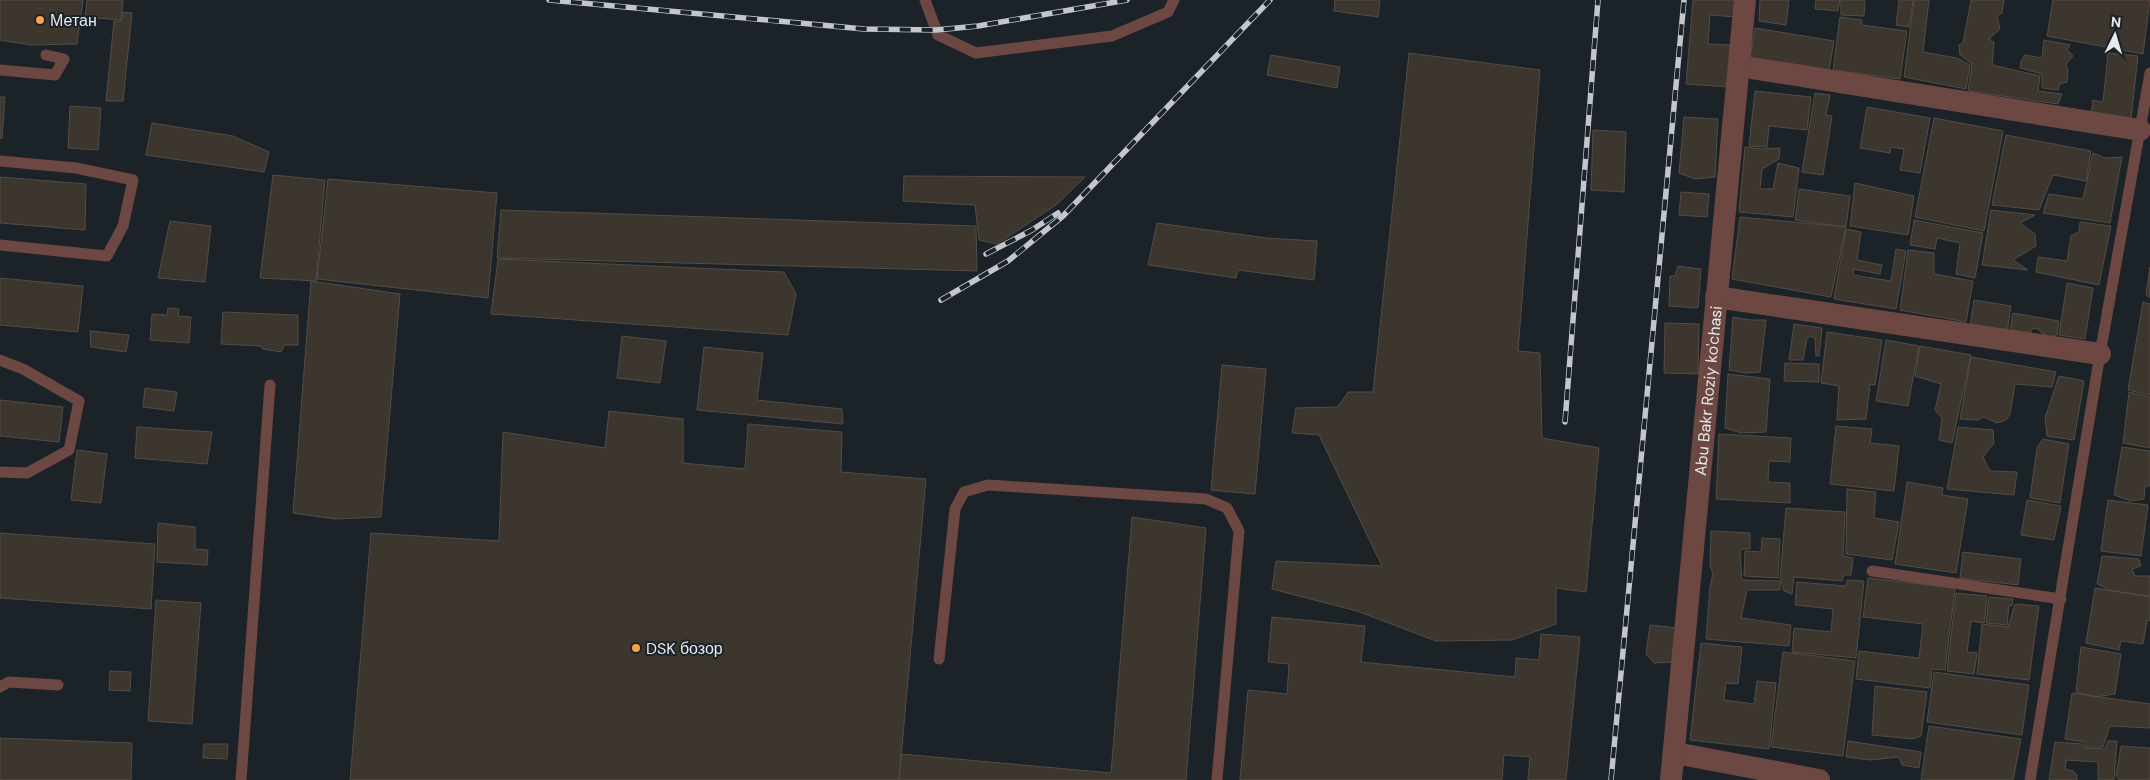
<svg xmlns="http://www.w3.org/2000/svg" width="2150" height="780" viewBox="0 0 2150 780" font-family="'DM Sans',sans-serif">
	<rect width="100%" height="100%" fill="#1b2228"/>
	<path fill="#3c362f" stroke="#534d45" d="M0 0H83L77 44 31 45 0 40Z
		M87 0H123L121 20 85 17Z
		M1335 0H1380L1378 17 1334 11Z
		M1693 0H1736L1735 17 1710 15 1708 44 1732 45 1729 87 1686 84Z
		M1760 0H1789L1786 25 1759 21Z
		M1816 0H1840L1838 11 1815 9Z
		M1841 0H1865L1864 16 1841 15Z
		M1899 0H1913L1909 27 1896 25Z
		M1914 0H1929L1923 52 1957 58 1970 65 1966 89 1904 77Z
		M1971 0H2004L2002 13 1997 17 2000 29 1989 39 1994 42 1992 65 2040 76 2038 91 2062 94 2058 104 1968 91 1972 64 1960 55 1959 45 1963 43Z
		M2053 0H2150L2143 54 2047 36Z
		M123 12 132 13 123 101H106L114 21H121Z
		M1840 17 1862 20 1861 25 1907 31 1900 79 1833 70Z
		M1755 28 1834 41 1829 71 1750 59Z
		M2044 40 2070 45 2067 50 2073 56 2066 64 2068 70 2067 82 2060 84 2058 90 2042 88V74L2020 68 2021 61 2025 55 2042 58Z
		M1409 53 1540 70 1518 351 1540 353 1542 438 1599 448 1586 592 1556 588V624L1512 640 1436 641 1357 611 1272 589 1276 561 1382 566 1319 435 1292 433 1296 408 1338 407 1348 392H1373Z
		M2108 53 2138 56 2131 119 2091 115 2093 100 2103 102Z
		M1271 55 1340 67 1337 88 1267 75Z
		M1755 91 1811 97 1807 130 1769 126 1767 147 1749 146Z
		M1815 93 1830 95 1826 115 1832 116 1823 175 1802 172Z
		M0 97H5L2 139 0 138Z
		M70 106 101 108 98 150 68 148Z
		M1867 107 1930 118 1920 173 1900 170 1904 149 1891 147 1890 153 1860 148Z
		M1684 117 1718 119 1715 177 1695 179 1679 173Z
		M1934 118 2003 131 1984 231 1915 217Z
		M152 123 233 136 269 152 264 172 146 155Z
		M1593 130 1626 132 1624 192 1591 190Z
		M2006 135 2091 151 2086 181 2053 175 2039 210 1992 205Z
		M1745 147 1761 149 1780 148 1779 159 1762 169 1760 189H1773L1778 163 1799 168 1793 217 1739 212Z
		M2093 153 2105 158 2122 157 2110 223 2043 213 2049 194 2083 199Z
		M273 175 325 180 316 281 260 278Z
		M904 176 1085 177 1056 205 997 244 979 240 975 205 903 201Z
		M0 177 86 184 85 230 0 223Z
		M328 179 497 193 488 298 317 279Z
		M1855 183 1914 196 1908 235 1850 226Z
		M1799 189 1850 196 1846 227 1795 220Z
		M1681 192 1709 194 1707 217 1679 215Z
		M501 210 976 226 977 271 497 258Z
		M1991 210 2035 215 2020 223 2035 234 2036 246 2013 260 2028 270 1982 265Z
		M1740 217 1846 227 1831 297 1732 279Z
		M1914 220 1983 233 1975 278 1956 274 1960 243 1937 238 1935 249 1910 245Z
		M170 221 211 226 205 282 158 278Z
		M2080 222 2111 226 2099 285 2036 272 2038 257 2067 261 2071 236 2079 232Z
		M1157 223 1266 238 1317 241 1314 280 1238 270 1236 278 1148 265Z
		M1846 229 1861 232 1857 260 1882 265 1880 274 1854 269 1853 275 1891 281 1896 249 1906 251 1896 309 1834 299Z
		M1908 250 1934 253V274L1973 281 1966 322 1900 310Z
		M498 259 784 272 796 294 788 335 491 314Z
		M1678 266 1701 269 1698 308 1669 306 1670 276H1675Z
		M2150 267V298L2146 295Z
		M0 278 83 286 78 332 0 325Z
		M311 281 400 294 381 517 335 519 293 513Z
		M2067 283 2093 288 2085 339 2059 335Z
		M1974 300 2011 306 2007 333 1970 327Z
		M2143 302 2150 304V395L2128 390Z
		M168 308 179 309 178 316 191 317 189 343 150 340 152 314 167 315Z
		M223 312 298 315V345H284L281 352 263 349 260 346 221 344Z
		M2013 313 2059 321 2057 335 2051 338 2046 337 2038 329 2033 328 2030 333 2010 330Z
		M1733 317 1751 320H1766L1760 372 1745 373 1729 370Z
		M1665 323 1699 324 1698 374 1664 373Z
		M1794 324 1822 328 1819 356H1816L1815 338 1810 336 1807 339 1803 360H1789Z
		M90 331 129 335 126 352 91 347Z
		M1827 332 1882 340 1875 385 1870 384 1866 419 1837 420 1839 386 1821 383Z
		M622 336 666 341 660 383 617 378Z
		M1886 340 1919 346 1908 406 1876 401Z
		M1920 346 1971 355 1952 443 1939 440 1942 418 1935 410 1941 384 1915 376Z
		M704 347 763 353 757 400 842 409 843 424 697 410Z
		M1971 357 2056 372 2052 387 2015 384 2010 414 2006 420 1997 423 1984 417 1978 420 1960 419Z
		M1785 363 1819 364V382L1784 381Z
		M1222 365 1266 369 1255 494 1211 490Z
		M1728 374 1770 379 1766 432 1741 433 1725 428Z
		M2059 376 2084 381 2074 440 2047 436 2045 418Z
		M145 388 177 392 174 411 143 407Z
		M2129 392 2150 397V448L2123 443Z
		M0 400 63 407 59 442 0 436Z
		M609 411 683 419V463L745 469 748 424 842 432 841 472 926 479 899 780H350L371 533 499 541 503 432 605 448Z
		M1836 426 1872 429 1870 443 1899 446 1894 491 1830 484Z
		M137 427 212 432 207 464 135 458Z
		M1958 427 1993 430 1994 443 1983 457 1990 471 2017 472 2014 495 1947 489Z
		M1719 434 1791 438 1790 462 1769 461 1768 482 1790 483V503L1716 499Z
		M2043 439 2069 444 2060 503 2030 498 2037 448Z
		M2122 447 2150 451V486H2145L2144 499 2131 501 2114 495Z
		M77 450 107 454 101 503 71 500Z
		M1907 482 1943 488 1942 495 1968 499 1956 573 1895 564Z
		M1847 489 1876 492 1874 518 1899 522 1892 560 1846 554Z
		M2027 500 2061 506 2054 540 2021 535Z
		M2108 500 2148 505 2141 556 2101 551Z
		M1786 508 1845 512 1843 556 1853 558 1851 575H1844L1842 581 1794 577 1792 594 1784 591 1780 578Z
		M1132 517 1206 528 1186 780H899L901 754 1111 773Z
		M158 523 195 527V549L208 550 207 565 157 562Z
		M1711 531 1750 533V549H1741L1740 556 1742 580 1780 581V590H1747L1741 618 1791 625 1789 646 1706 639 1710 586 1713 574 1710 565Z
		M0 533 155 544 151 609 0 598Z
		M1762 538 1780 539 1778 578 1744 576 1745 551 1761 552Z
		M1963 552 2021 559 2018 585 1960 578Z
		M2102 556 2139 559 2141 566 2132 569 2135 576H2150V596L2113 591 2097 584Z
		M1868 578 1955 588 1945 670 1932 669 1930 688 1856 679 1859 651 1919 658 1923 624 1863 617Z
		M1847 580 1864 581 1856 658 1792 652 1794 628 1831 632 1833 609 1795 605 1797 582 1846 586Z
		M2095 588 2150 597V621L2147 620 2143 644 2121 641 2119 650 2086 643Z
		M1956 593 1987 596 1984 623 1971 621 1967 652 1977 653 1974 674 1947 671Z
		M1989 597 2013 599 2012 606 2009 605 2007 625 1986 623Z
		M156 600 201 603 192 724 148 721Z
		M2015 604 2039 606 2029 680 1977 674 1982 624 2008 627Z
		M1272 617 1365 626 1361 662 1515 677 1516 658 1539 660 1541 634 1580 637 1566 780H1528L1530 757 1504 755 1502 780H1240L1248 690 1287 694 1289 664 1268 662Z
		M1650 625 1678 628 1672 662 1654 663 1646 654Z
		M1701 643 1742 647 1738 684 1726 683 1724 700 1754 704 1757 681 1776 683 1769 749 1690 740Z
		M2081 647 2121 654 2115 694 2095 697 2076 692Z
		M1783 652 1855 661 1843 756 1771 747Z
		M110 671 131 672 130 691 109 690Z
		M1934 672 2029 685 2022 735 1927 722Z
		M1875 686 1927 692 1921 736 1912 739 1872 735Z
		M2072 693 2150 704V728L2110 726 2103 747H2086L2085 742 2065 739Z
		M1929 726 2021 739 2013 780H1921Z
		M0 738 132 743 131 780H0Z
		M1848 741 1921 752 1919 768 1902 765 1899 757 1870 760 1846 757Z
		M2108 741H2117L2114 780H2098V762L2066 760 2065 769 2073 771 2077 775V780H2049L2055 742 2083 744 2084 748 2105 749Z
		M204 744H228L227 759 203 758Z
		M2121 746 2150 748V780H2119L2116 776Z"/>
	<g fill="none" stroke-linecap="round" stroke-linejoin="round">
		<path stroke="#6d4742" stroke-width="11" d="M925 0 938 35 976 53 1112 36 1168 12 1174 0
			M0 70 55 75 64 59 46 55
			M0 161 76 168 133 180 123 226 107 256 0 245
			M0 360 23 369 79 401 69 450 27 473 0 472
			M1872 571 2061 599
			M939 659 955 509 964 492 988 485 1206 499 1227 508 1239 531 1217 780
			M0 687 9 682 58 685
			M241 780 270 385
			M2030 780 2100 354 2150 73"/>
		<g stroke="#6d4742" stroke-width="22">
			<path d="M1739 66 2140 130"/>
			<path d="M1716 297 2100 354"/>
			<path d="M1675 753 1819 780"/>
			<path id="s1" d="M1671 780 1745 0"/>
		</g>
		<defs>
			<path id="rail" d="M549 0 864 29 936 30 978 26 1127 0
				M986 254 1032 230 1058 213
				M941 300 1008 261 1063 216 1270 0
				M1565 422 1598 0
				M1611 780 1684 0"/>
		</defs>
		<use href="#rail" stroke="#c3c7cc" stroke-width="5.5"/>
		<use href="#rail" stroke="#1b2228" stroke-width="4" stroke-dasharray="11" stroke-linecap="butt"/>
	</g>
	<g fill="#f6a246" stroke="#1b2228" stroke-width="2">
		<circle cx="40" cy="20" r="5"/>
		<circle cx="636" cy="648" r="5"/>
	</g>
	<g text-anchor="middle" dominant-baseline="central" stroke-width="4" stroke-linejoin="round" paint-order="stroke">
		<g font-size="16" fill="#e6eaee" stroke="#1b2228" text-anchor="start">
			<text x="50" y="20">Метан</text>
			<text x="646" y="648">DSK бозор</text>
		</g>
		<g font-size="16" fill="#e6eaee" stroke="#1b2228">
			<text stroke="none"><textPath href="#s1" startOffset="391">Abu Bakr Roziy ko'chasi</textPath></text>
		</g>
	</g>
	<g transform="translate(2115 35) rotate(5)" stroke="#1b2228" stroke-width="4" paint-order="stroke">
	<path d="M0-4L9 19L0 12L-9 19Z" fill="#e6eaee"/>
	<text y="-8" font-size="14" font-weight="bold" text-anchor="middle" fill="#e6eaee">N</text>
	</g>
</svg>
